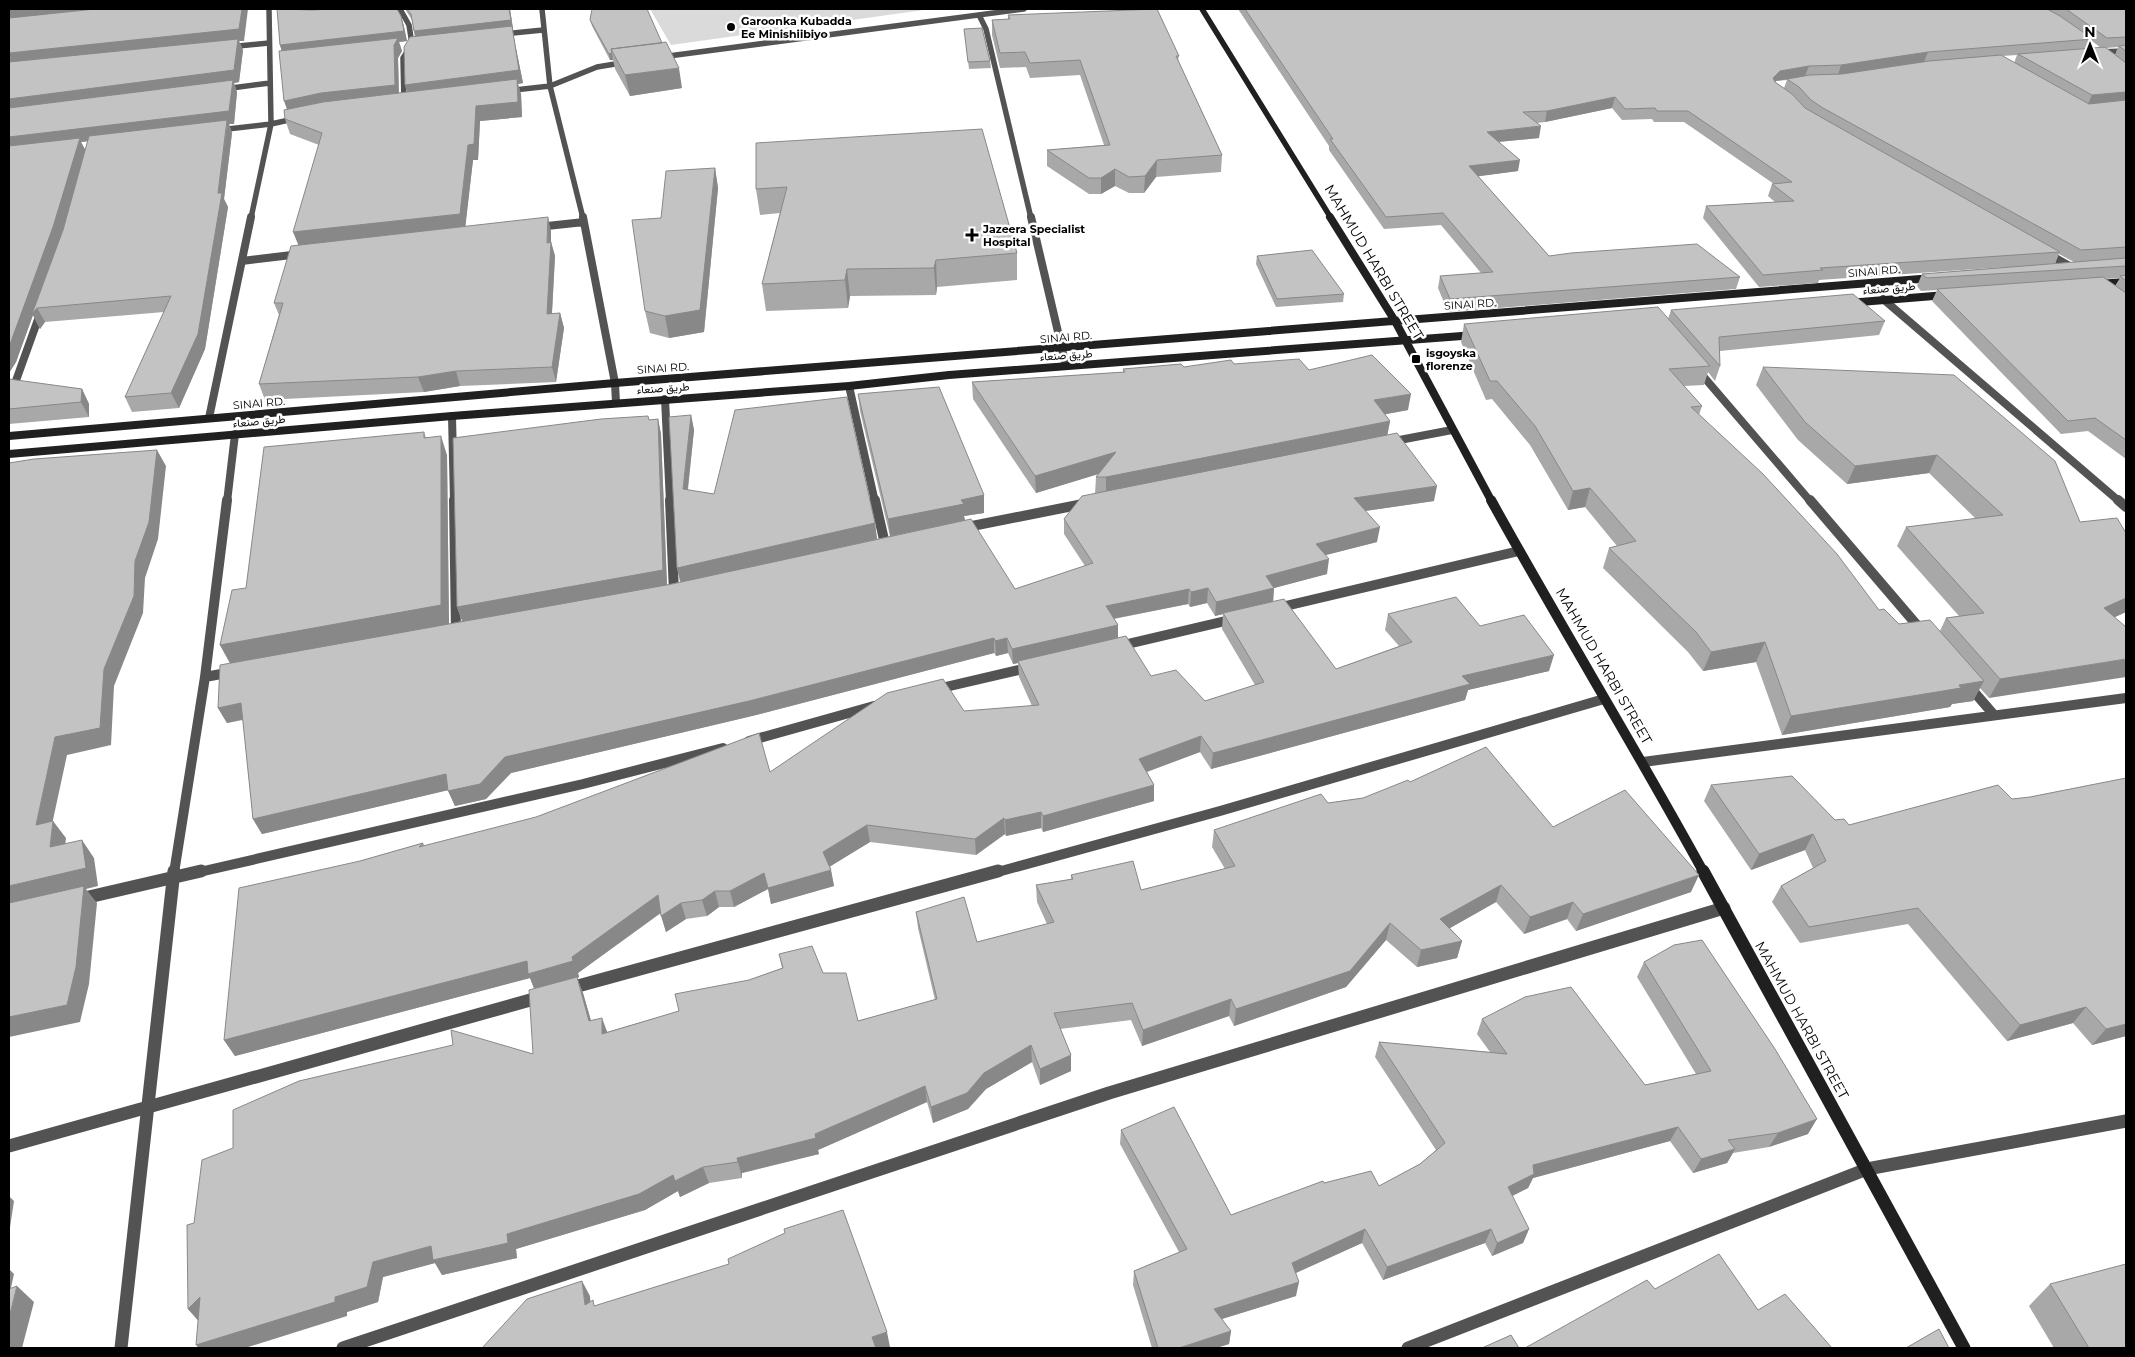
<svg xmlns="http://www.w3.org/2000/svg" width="2135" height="1357" viewBox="0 0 2135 1357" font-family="Montserrat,Vazirmatn,sans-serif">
	<rect width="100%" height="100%" fill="#fff"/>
	<path fill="#dadada" d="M650 9H931L671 45Z"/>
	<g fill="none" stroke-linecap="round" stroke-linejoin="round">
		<path stroke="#535353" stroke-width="5.5" d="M400 9 409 25 412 44 403 58 404 103
			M542 9 550 86 583 218
			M384 10 401 9
			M979 15 986 29 1031 218
			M502 34 543 30
			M228 47 269 43
			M2097 52 2126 51
			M661 57 1024 9
			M224 89 270 83
			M506 91 550 86 597 67 627 62
			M219 130 271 124 298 118
			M251 218 271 124 269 9"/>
		<path stroke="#535353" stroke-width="8" d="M583 217 615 383 616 403
			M1031 217 1066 366
			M538 227 584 222
			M2045 252 2073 268
			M242 261 300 254
			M1883 299 2120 502
			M1697 369 1811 502
			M849 386 875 502
			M665 399 670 502
			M9 400 41 311
			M452 416 454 502
			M209 418 251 217
			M1389 442 1452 430
			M227 502 235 434"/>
		<path stroke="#535353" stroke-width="10" d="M454 500 456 632
			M670 500 674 592
			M875 500 885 544
			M1810 500 1922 631
			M2118 500 2126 507
			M962 528 1088 503
			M1277 608 1519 551
			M1119 646 1234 619
			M205 677 232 672
			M1969 686 1994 715
			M937 689 1032 667
			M749 741 874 706
			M1643 762 2126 698
			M174 873 205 677 227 500
			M195 873 583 784 723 748
			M994 873 1220 811 1604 699"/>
		<path stroke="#535353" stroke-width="13" d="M80 899 201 871
			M567 989 998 871
			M9 1146 541 997
			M121 1348 174 871
			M343 1348 1109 1093 1724 908
			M1408 1348 1867 1169 2126 1121"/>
		<path stroke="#202020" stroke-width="5.5" d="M1202 9 1331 218"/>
		<path stroke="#202020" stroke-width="8" d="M1330 217 1395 321 1492 502
			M2098 284 2126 282
			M1848 303 1946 295
			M9 436 615 383 1933 278
			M9 454 452 416 849 386 949 375 1475 335"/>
		<path stroke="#202020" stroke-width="10" d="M1491 500C1560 625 1635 747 1704 873"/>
		<path stroke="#202020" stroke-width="13" d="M1703 871 1964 1348"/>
	</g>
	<path fill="#a8a8a8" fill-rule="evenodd" d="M9 9 244 41H239L243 50 239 82 234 83 237 92 234 124H229L232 133 224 199 228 207 205 349 179 408 132 412 125 397 164 312 45 322 40 329 33 315 16 362 9 373ZM88 141 85 150 81 142ZM80 170 63 230 61 237Z
		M279 9H397L401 16 404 27 407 41 399 42 402 51 398 58 399 93 407 92 405 85 415 37 412 20 405 9H510L513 29H512L523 83 518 84 521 94 522 117 480 121 478 160H473L465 227 551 231V242L555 256 552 314 560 313 564 328 556 382 460 386 424 392 265 400 259 384 279 315 274 303 298 245 319 145 290 134 285 119 287 109 282 51 280 45Z
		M1238 9H2126V459L2088 431 2061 434 1932 301 1937 290 1921 291 1917 286 1922 274 2006 267 1819 280 1818 283 1759 287 1703 218 1706 206 1775 202 1768 196 1772 184H1774L1684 122H1654L1652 119 1622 120 1612 108 1545 122 1537 123 1539 138 1499 142 1518 171 1478 176 1549 256 1740 277 1736 289 1448 312 1438 288 1440 276 1481 273 1441 225 1384 229 1329 150V146ZM2092 41 2101 48 2088 49ZM2118 47 2115 55 2106 48ZM2017 55 2014 63 2002 56ZM1787 80 1784 88 1775 82 1776 81ZM2059 254 2074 262 2055 264ZM2120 278 2115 286 2105 279Z
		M1008 15 1179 56 1178 60 1222 155 1221 172 1156 177 1144 193H1129L1115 186 1101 194H1089L1047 166V150L1104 145 1080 75 1030 78 1026 67 1000 68 992 35V20L1008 19Z
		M590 20 682 88 630 96 615 69 613 60H610L592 26Z
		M964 29 990 61 991 68 969 69Z
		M756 143 1017 253V280L937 287 936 295 850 296 848 308 766 311 762 284 780 213 760 215 756 189Z
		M715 168 718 188 704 332 669 338 650 333 645 311 661 218Z
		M1257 256 1344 294 1343 302 1276 307 1256 264Z
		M1671 310 1885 321 1879 335 1720 351V366L1715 381 1708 372 1704 385 1684 386 1702 406 1699 415 1879 610 1899 624 1940 631 1946 618 1959 616 1897 546 1906 527 1976 519 1929 473 1847 484 1798 440 1756 385 1763 367 2080 522 2126 533V612L2115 617 1989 698 1980 688 1973 701 1952 704 1950 707 1782 735 1756 662 1703 671 1688 652 1603 568 1609 548 1617 546 1585 507 1568 510 1530 445 1492 399 1486 400 1461 342 1464 324 1668 319Z
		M1234 364 1309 370 1408 410 1385 414 1390 421 1387 435 1434 501 1365 511 1377 542 1326 555 1327 574 1274 588 1273 601 1336 669 1399 646 1385 630 1388 614 1480 626 1549 671 1468 690 1465 700 1211 769 1200 752 1147 772 1154 785V801L1043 832 1041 828 1006 836 1005 834 976 855 870 842 830 866 834 886 771 904 768 889 734 907H719L707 916 686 919 666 932 661 913 578 973 579 977 577 978 583 993 591 1021 607 1032 679 1011 749 980 782 968 779 954 823 973 858 1021 935 1000 918 928 916 912 977 942 1047 924 1037 902 1036 885 1071 879V875L1141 890 1225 869 1212 847 1214 830 1328 803 1363 798 1410 782 1553 827 1691 892 1576 931 1567 919 1524 934 1496 902 1450 928 1462 941 1457 958 1417 967 1386 940 1346 987 1234 1026 1229 1016 1142 1046 1131 1020 1060 1029 1071 1055V1071L1040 1085 1032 1062 986 1089 968 1109 933 1123 927 1102 818 1150 819 1154 742 1173V1178L709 1183 680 1197 678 1191 645 1210 516 1249 517 1258 442 1275 435 1263 383 1277 378 1302 347 1312V1316L198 1320 188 1309 194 1223 533 1054 534 989 530 978 235 1056 224 1040 360 861 423 843 425 846 770 772 964 711 1032 706 1019 677 1018 663 1013 664 1008 653 996 656 994 653 752 716 511 773 486 799 455 806 448 790 262 834 253 819 243 720 227 723 218 708 230 663 220 645 246 588 424 432 426 438 447 455 449 624 462 621 457 607 649 420 658 419 661 434 667 585 680 582 677 568 691 415 694 430 688 490 875 523 877 539 831 549 918 530 890 536 860 411 858 394 984 495V513L964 516 965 520 1015 589 1085 566 1064 534V519L1095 494 1096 477 1098 474 1036 493 973 399 972 382 1123 372V369L1184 367ZM1207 603 1215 616 1223 614 1222 629 1255 685 1205 701 1151 676 1118 638V625L1114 619 1188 604 1190 607Z
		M9 380 82 389 89 404V417L9 424Z
		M1711 785 1849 825 2126 1036 2092 1045 2073 1023 2007 1041 1908 924 1800 943 1772 902 1781 886 1813 868 1805 850 1751 870 1704 801Z
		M1644 962 1808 1134 1769 1147 1733 1153 1727 1163 1693 1173 1670 1141 1533 1178 1528 1188 1512 1196 1529 1229 1523 1243 1492 1256 1485 1243 1383 1280 1362 1243 1296 1273V1296L1222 1319 1231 1331 1229 1344 1216 1348H1152L1133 1285 1134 1271 1179 1252 1120 1144 1121 1130 1231 1215 1324 1183 1379 1186 1420 1164 1436 1150 1375 1057 1379 1042 1490 1052 1477 1034 1482 1019 1645 1085 1696 1074 1637 977Z
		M2050 1284 2126 1348H2054L2029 1306Z"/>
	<path fill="#888" d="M9 9H126L9 20Z
		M242 9H248L244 41H239L243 50 239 82 234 83 237 92 234 124H229L232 133 224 199 228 207 205 349 179 408 171 393 218 193 227 125 81 142 86 151 60 240 37 308 45 322 40 329 33 315 16 362 9 373V53Z
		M510 9 513 29H512L523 83 518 84 521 94 522 117 480 121 478 160H473L465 230 300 249 293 232 409 98 405 85 416 40 414 31Z
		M401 16 404 27 407 41 399 42 402 51 398 58 399 99 289 115 284 101 283 56 280 45Z
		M1928 52 1924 62 1838 75 1841 65Z
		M612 53 613 60H610L609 54Z
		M1809 66 1805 76 1776 81 1769 89 1773 78 1780 71Z
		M679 68 682 88 630 96 625 75Z
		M2126 92V102L2087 106 2092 95Z
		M1615 97 1612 108 1545 122 1547 111Z
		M1541 126 1539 138 1485 143 1487 132Z
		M1157 160 1156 177 1144 193 1145 176Z
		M1520 160 1518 171 1466 178 1469 166Z
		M715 168 718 188 704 332 669 338 665 316Z
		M1115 169V186L1101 194V178Z
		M548 217 551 231V247V242L555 256 551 329 547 314Z
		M936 260 937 287 936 295 934 268Z
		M847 269 850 296 848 308 845 280Z
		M560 313 564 328 556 382 552 367Z
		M456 371 460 386 424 392 418 377Z
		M82 389 89 404V417L81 402Z
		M1411 394 1408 410 1371 417 1374 400Z
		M691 415 694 430 686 504 683 489Z
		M658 419 661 434 667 586 463 623 457 607Z
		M1390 421 1387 437 1106 494V477Z
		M441 436 447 455 449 626 231 665 220 645Z
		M157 450 166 466 158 539 145 578 143 613 114 686 111 745 67 755 48 843 36 825 55 737 104 669 135 561Z
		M1116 452 1115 469 1036 493 1035 476Z
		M1937 455 1929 473 1847 484 1855 466Z
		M1437 486 1434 501 1351 513 1354 498Z
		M1590 488 1585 507 1568 510 1573 491Z
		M984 495V513L964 516 965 521 890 536 888 519 961 500Z
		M875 523 877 539 681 583 677 568Z
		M1380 527 1377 542 1314 558 1316 544Z
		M1329 559 1327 574 1274 588 1273 603 1223 613V614L1215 616 1216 602 1266 576Z
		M1208 588 1207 603 1190 607 1191 592Z
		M1189 589 1188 604 1106 620V606Z
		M2126 598V612L2093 627 2104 608Z
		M1118 625V640L1018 661V663L1013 664 1012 649Z
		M994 638V653L752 716 511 773 486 799 455 806 448 791 505 757Z
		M1007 638 1008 653 996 656 995 641Z
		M1765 642 1756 662 1703 671 1711 652Z
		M1554 655 1549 671 1468 690 1465 700 1211 769 1213 753 1462 676Z
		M2126 659V677L1989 698 2000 679Z
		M1984 681 1973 701 1952 704 1950 707 1782 735 1791 716Z
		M241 703 249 718 227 723 218 708Z
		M1201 736 1200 752 1138 775 1139 759Z
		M446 774 453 789 262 834 253 819Z
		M1154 785V801L1043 832V816Z
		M1041 812V828L1006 836 1005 820Z
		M1004 818 1005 834 976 855 975 839Z
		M53 821 66 838 63 864 50 847Z
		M867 825 870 842 826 869 823 852Z
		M1813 834 1805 850 1751 870 1759 854Z
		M82 840 94 858 98 886 86 889 97 903 89 984 80 1022 9 1037V886Z
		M831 870 834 886 771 904 768 888Z
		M764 873 768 889 734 907 730 891Z
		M1699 875 1691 892 1576 931 1583 914Z
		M1501 885 1496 902 1436 936 1440 919Z
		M715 891 719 907 707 916 702 900Z
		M658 895 663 911 578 973 579 977 577 978 583 993 596 1038 535 990 530 978 235 1056 224 1040 527 961 572 957Z
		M1573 902 1567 919 1524 934 1530 917Z
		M681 903 686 919 666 932 661 916Z
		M1390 923 1386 940 1346 987 1234 1026 1236 1009Z
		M1462 941 1457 958 1417 967 1421 950Z
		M1231 999 1229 1016 1142 1046 1143 1030Z
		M2086 1007 2073 1023 2007 1041 2020 1025Z
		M602 1018 608 1034H602Z
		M2126 1024V1036L2092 1045 2106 1029Z
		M1031 1045 1032 1062 986 1089 968 1109 933 1123 931 1107 984 1073Z
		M1071 1055V1071L1040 1085V1069Z
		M925 1086 927 1102 818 1150 819 1154 742 1173V1178L737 1158 815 1134Z
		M1817 1119 1808 1134 1769 1147 1778 1133Z
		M1678 1127 1670 1141 1533 1178 1528 1188 1502 1201 1508 1187 1533 1165Z
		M1735 1149 1727 1163 1693 1173 1701 1159Z
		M703 1167 709 1183 680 1197 678 1191 645 1210 516 1249 517 1258 442 1275 435 1263 383 1277 378 1302 347 1312V1316L245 1348H199L196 1345 373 1262 431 1246 507 1234 673 1175Z
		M9 1196 14 1201 9 1234Z
		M1365 1229 1362 1243 1289 1276 1292 1263Z
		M1491 1229 1485 1243 1383 1280 1387 1267Z
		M1529 1229 1523 1243 1492 1256 1497 1243Z
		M9 1269 14 1274 9 1297Z
		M582 1281 590 1296 592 1320 585 1305Z
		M1299 1282 1296 1296 1212 1322 1214 1309Z
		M17 1286 34 1302 22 1348H9V1318Z
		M200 1297 201 1324 188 1309Z
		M1231 1331 1229 1344 1216 1348H1179Z
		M887 1332 890 1347 886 1348H874L872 1337Z"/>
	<path fill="#c3c3c3" stroke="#888" d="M95 9H242L239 29 9 53V18Z
		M277 9 312 10 330 9H397L401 16 404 31 280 45Z
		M407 9H509L511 20 414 31 411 14Z
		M592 9H647L662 43 611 49 612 53 609 54 590 20Z
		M1157 9 1179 56H1176L1222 155 1157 160 1145 176 1129 177 1115 169 1101 178H1089L1047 150 1110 145 1080 60 1030 63 1025 52 1000 53 992 20 1010 19 1008 15Z
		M1245 9H2047L2060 16 2093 39 1928 52 1841 65 1809 66 1780 71 1773 78 1775 82 1792 94 1805 108 1819 116 2060 252 1820 268 1823 270 1763 275 1706 206 1794 201 1772 184 1792 182 1688 111H1657L1655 108 1625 109 1615 97 1547 111 1523 112 1541 126 1487 132 1520 160 1469 166 1549 256 1571 253 1697 244 1740 277 1450 299 1440 276 1493 272 1443 213 1386 217 1330 139H1333Z
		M2066 9H2126V37L2107 38Z
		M512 26 519 70 405 85 404 47 410 37Z
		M982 28 990 61 968 62 964 29Z
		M398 38 394 45 395 85 321 93 284 101 279 51Z
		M238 39 234 70 9 99V62Z
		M666 42 679 68 625 75 611 49Z
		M2126 45V51L2119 46Z
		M2105 47 2126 63V92L2092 95 2018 54Z
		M2001 55 2089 104 2126 100V247L2081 250 1823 108 1811 100 1799 87 1787 79 1810 75 1842 74 1929 61Z
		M517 79 518 102 476 106 474 144 468 145 460 214 293 232 322 133 285 119 284 110 323 102Z
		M233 80 229 111 9 137V108Z
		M227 120 218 193H222L198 334 171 393 125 397 171 296 37 308 32 314 63 230 89 136Z
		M982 129 1017 253 936 260 934 268 847 269 845 280 762 284 787 187 756 189V143Z
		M80 138 53 227 9 347V146Z
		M715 168 700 310 665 316 645 311 632 220 661 218 666 171Z
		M548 217 547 243 551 242 547 314 560 313 552 367 456 371 418 377 259 384 283 303H274L291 246Z
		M1312 250 1344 294 1277 299 1257 256Z
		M2126 258V266L1927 278 1922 274Z
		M2126 275V281L2120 276Z
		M2103 277 2126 293V440L2095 418 2068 421 1937 289Z
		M1853 294 1885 321 1719 337 1720 366 1671 310Z
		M1658 307 1710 366 1669 369 1702 406 1691 407 1763 474 1837 554 1879 610 1884 609 1899 624 1930 620 1984 681 1959 685 1961 688 1791 716 1765 642 1711 652 1696 632 1609 548 1636 541 1590 488 1573 491 1535 426 1497 381H1490L1464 324Z
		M1372 355 1411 394 1374 400 1390 421 1106 477H1096L1116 452 1035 476 972 382 1125 372 1123 369 1181 364 1184 367 1231 360 1234 364 1299 359 1309 370Z
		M1763 367 1954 375 2055 461 2080 522 2117 518 2126 533V598L2104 608 2126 627V659L2000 679 1946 618 1984 613 1906 527 2003 515 1937 455 1855 466 1805 422Z
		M9 379 82 389 81 402 9 409Z
		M939 387 984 495 961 500 964 504 888 519 858 394Z
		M847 397 875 523 677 568 669 417 691 415 683 489 714 494 735 410Z
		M648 416 649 420 658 419 663 570 457 607 453 438 601 419Z
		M424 432V438L441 436V605L220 645 232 590 246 588 264 447Z
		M1397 433 1437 486 1354 498 1380 527 1316 544 1329 559 1266 576 1274 588 1216 602 1208 588 1191 592 1189 589 1106 606 1118 625 1012 649 1007 638 995 641 994 638 749 701 505 757 480 784 448 791 446 774 253 819 241 703 218 708 220 665 672 584 971 519 1015 589 1093 563 1064 519 1082 496Z
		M157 450 149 522 135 561 134 596 104 669 100 728 55 737 36 825 53 821 50 847 82 840 86 868 9 886V463L34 459Z
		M1456 597 1480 626 1524 615 1554 655 1462 676 1470 684 1213 753 1201 736 1139 759 1154 785 1043 816 1041 812 1005 820 1004 818 975 839 867 825 823 852 831 870 768 888 764 873 730 891H715L702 900 681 903 661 916 658 895 572 957 573 961 528 974 527 961 224 1040 239 888 360 861 423 843 419 847 536 817 759 733 770 772 887 693 943 679 964 711 1039 705 1018 661 1126 636 1151 676 1176 670 1205 701 1264 682 1223 613 1284 599 1336 669 1412 642 1388 614Z
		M1486 747 1553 827 1625 790 1699 875 1583 914 1573 902 1530 917 1501 885 1440 919 1462 941 1421 950 1390 923 1350 971 1236 1009 1231 999 1143 1030 1132 1003 1054 1013 1071 1055 1040 1069 1031 1045 984 1073 967 1093 931 1107 925 1086 815 1134 816 1138 737 1158 738 1162 703 1167 675 1181 673 1175 639 1194 507 1234 508 1243 433 1260 431 1246 373 1262 367 1287 335 1297V1302L196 1345 200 1297 188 1309 187 1225 194 1223 202 1160 233 1148V1110L299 1081 453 1045 451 1030 533 1054 529 990 577 977 589 1021 602 1018V1034L679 1011 675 994 749 980 783 968 779 954 812 946 823 973H846L858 1021 937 999 916 912 964 897 977 942 1054 922 1036 885 1073 879 1071 875 1133 861 1141 890 1235 866 1214 830 1321 794 1328 803 1363 798 1408 780 1410 782Z
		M1792 776 1835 820 1844 819 1849 825 1998 785 2012 799 2030 797 2126 778V1024L2106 1029 2086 1007 2020 1025 1918 908 1809 927 1781 886 1826 861 1813 834 1759 854 1711 785Z
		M84 886 76 967 67 1005 9 1017V903Z
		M1702 940 1775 1049 1817 1119 1778 1133 1728 1140 1735 1149 1701 1159 1678 1127 1533 1165 1534 1174 1508 1187 1529 1229 1497 1243 1491 1229 1387 1267 1365 1229 1292 1263 1299 1282 1214 1309 1231 1331 1179 1348H1158L1134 1271 1187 1249 1121 1130 1174 1107 1231 1215 1323 1181 1324 1183 1371 1171 1379 1186 1420 1164 1445 1143 1379 1042 1507 1054 1482 1019 1525 997 1571 987 1645 1085 1711 1071 1644 962 1674 945Z
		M843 1210 887 1332 872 1337 876 1348H482L527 1299 582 1281 585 1305 593 1300 594 1306 729 1264 728 1259 785 1233 784 1229Z
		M1719 1254 1758 1310 1785 1294 1832 1348H1525L1647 1280 1655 1289Z
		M2126 1264V1348H2089L2050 1284Z
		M17 1286 9 1318V1289Z
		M1939 1329 1949 1348H1906Z
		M1511 1335 1519 1348H1482Z"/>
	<g fill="#000" stroke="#fff" stroke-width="2">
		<circle cx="731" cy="27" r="5"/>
		<path d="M969.5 227.5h5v5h5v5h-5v5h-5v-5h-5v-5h5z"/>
		<rect x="1411" y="354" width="10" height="10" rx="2.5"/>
	</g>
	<g text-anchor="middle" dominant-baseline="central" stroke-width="5" stroke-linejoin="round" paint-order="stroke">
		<g font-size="11" font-weight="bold" fill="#000" stroke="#fff" text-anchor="start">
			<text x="741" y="21">Garoonka Kubadda<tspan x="741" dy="13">Ee Minishiibiyo</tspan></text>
			<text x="983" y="229">Jazeera Specialist<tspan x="983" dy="13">Hospital</tspan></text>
			<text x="1426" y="353">isgoyska<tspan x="1426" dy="13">florenze</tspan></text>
		</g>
		<g font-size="11" fill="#000" stroke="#fff">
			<text transform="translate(1874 271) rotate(-5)">SINAI RD.</text>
			<text transform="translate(1889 288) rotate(-5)">طريق صنعاء</text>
			<text transform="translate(1470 304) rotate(-4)">SINAI RD.</text>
			<text transform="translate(1066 337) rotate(-5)">SINAI RD.</text>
			<text transform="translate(1066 355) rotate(-4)">طريق صنعاء</text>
			<text transform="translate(663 368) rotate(-4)">SINAI RD.</text>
			<text transform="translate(663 388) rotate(-4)">طريق صنعاء</text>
			<text transform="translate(259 403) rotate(-5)">SINAI RD.</text>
			<text transform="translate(259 421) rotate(-5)">طريق صنعاء</text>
		</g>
		<g font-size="14" fill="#000" stroke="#fff">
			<text transform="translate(1374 262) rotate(59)">MAHMUD HARBI STREET</text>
			<text transform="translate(1604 666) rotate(60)">MAHMUD HARBI STREET</text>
			<text transform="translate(1802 1020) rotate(61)">MAHMUD HARBI STREET</text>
		</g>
	</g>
	<rect width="2135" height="1357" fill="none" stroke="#000000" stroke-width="20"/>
	<g transform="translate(2090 45)" stroke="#ffffff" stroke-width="4" paint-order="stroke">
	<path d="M0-4L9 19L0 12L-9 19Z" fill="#000000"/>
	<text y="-8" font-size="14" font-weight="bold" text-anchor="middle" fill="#000000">N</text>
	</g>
</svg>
